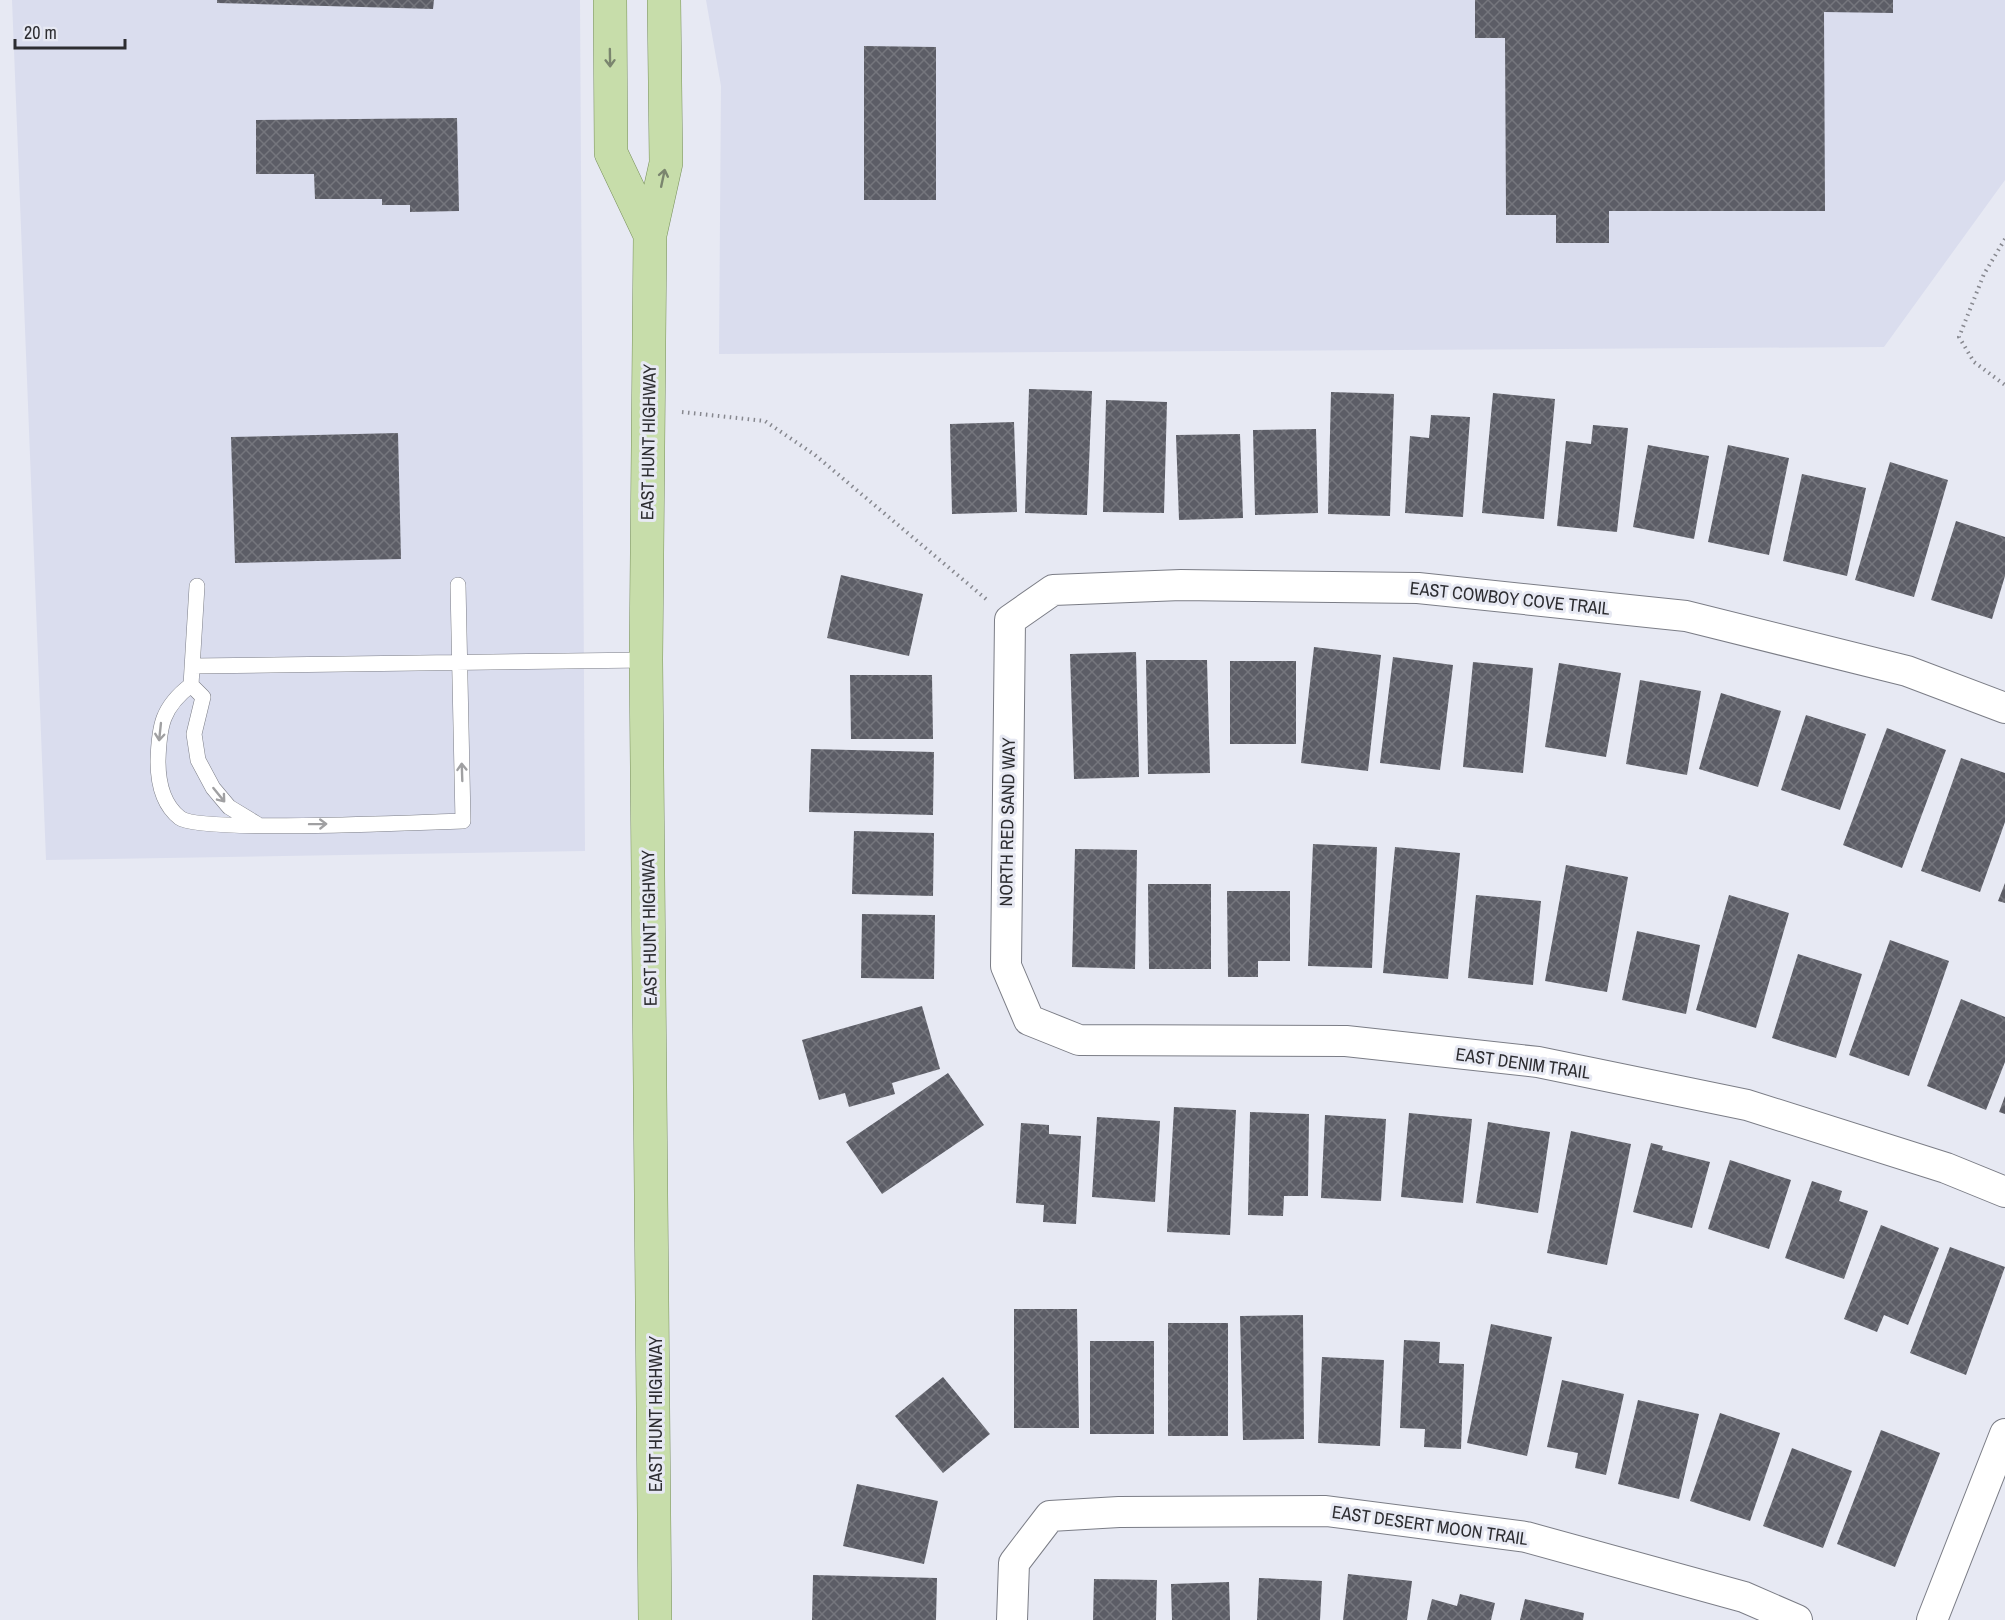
<svg xmlns="http://www.w3.org/2000/svg" width="2005" height="1620" viewBox="0 0 2005 1620" font-family="'Archivo Narrow',sans-serif">
	<defs>
		<pattern id="building-cross-hatch" width="8" height="8" patternUnits="userSpaceOnUse" patternTransform="scale(1.5)"><rect width="8" height="8" fill="#5c5d66"/><path d="M0 0l8 8M0 8l8-8" fill="none" stroke="#75767d"/></pattern>
	</defs>
	<rect width="100%" height="100%" fill="#e7e9f3"/>
	<path fill="#daddee" d="M12 0H580L585 851 46 860Z
		M706 0H2005V180L1884 347 719 354 721 86Z"/>
	<path fill="url(#building-cross-hatch)" d="M217 0H434L433 9 217 3Z
		M1475 0H1893V13L1824 12 1825 211H1609V243H1556V215H1506L1505 38H1475Z
		M864 46 936 47V200H864Z
		M457 118 459 211 410 212V205H382V199H315L314 174H256V120Z
		M1029 389 1092 391 1087 515 1025 513Z
		M1331 392 1394 394 1390 516 1328 514Z
		M1493 393 1555 399 1544 519 1482 513Z
		M1106 400 1167 402 1164 513 1103 512Z
		M1431 415 1470 417 1463 517 1405 513 1410 436 1429 438Z
		M1014 422 1017 512 952 514 950 424Z
		M1593 425 1628 428 1617 532 1557 526 1566 441 1591 444Z
		M1316 429 1318 513 1255 515 1253 430Z
		M398 433 401 559 235 563 231 437Z
		M1240 434 1243 518 1179 520 1176 435Z
		M1648 445 1709 456 1694 539 1633 527Z
		M1728 445 1789 458 1769 555 1708 542Z
		M1890 462 1948 480 1914 597 1855 580Z
		M1802 474 1866 488 1847 576 1783 561Z
		M1956 521 2005 537V576L1992 619 1931 600Z
		M841 575 923 594 909 656 827 638Z
		M1314 647 1381 655 1368 771 1301 763Z
		M1136 652 1139 777 1074 779 1070 654Z
		M1393 657 1453 665 1440 770 1380 763Z
		M1146 660H1207L1210 773 1148 774Z
		M1230 661H1296V744H1230Z
		M1473 662 1533 668 1523 773 1463 767Z
		M1559 663 1621 673 1606 757 1545 747Z
		M850 675H932L933 739H851Z
		M1640 680 1701 691 1687 775 1626 764Z
		M1721 693 1781 711 1758 787 1699 769Z
		M1806 715 1866 734 1840 810 1781 790Z
		M1887 728 1946 750 1902 868 1843 845Z
		M811 749 934 752 933 815 809 812Z
		M1961 758 2005 773V822L1980 892 1921 871Z
		M854 831 934 833 933 896 852 894Z
		M1313 844 1377 847 1372 968 1308 966Z
		M1395 847 1460 853 1448 979 1383 973Z
		M1075 849 1137 850 1135 969 1072 967Z
		M1566 865 1628 877 1607 992 1545 981Z
		M2005 883V903L1998 901Z
		M1148 884H1211V969H1149Z
		M1227 891H1290V961H1258V977H1228Z
		M1476 895 1541 901 1533 985 1468 978Z
		M1729 895 1789 913 1756 1028 1696 1010Z
		M862 914 935 915 934 979 861 978Z
		M1637 931 1700 945 1686 1014 1622 1000Z
		M1890 940 1949 961 1909 1076 1849 1055Z
		M1798 954 1862 974 1836 1058 1772 1038Z
		M1961 999 2005 1017V1062L1986 1110 1927 1086Z
		M922 1006 940 1069 892 1083 895 1094 849 1107 845 1093 819 1100 802 1040Z
		M948 1073 984 1125 882 1194 846 1142Z
		M2005 1096V1114L1999 1112Z
		M1174 1107 1236 1110 1230 1235 1167 1232Z
		M1250 1112 1309 1114 1308 1196H1284L1283 1216 1248 1215Z
		M1409 1113 1472 1119 1463 1203 1401 1197Z
		M1325 1115 1386 1119 1381 1201 1321 1198Z
		M1097 1117 1160 1121 1155 1202 1092 1197Z
		M1488 1122 1550 1132 1538 1213 1476 1203Z
		M1021 1123 1049 1125V1134L1081 1136 1076 1224 1043 1222 1044 1205 1016 1203Z
		M1571 1131 1631 1144 1607 1265 1547 1253Z
		M1651 1143 1663 1146 1662 1150 1710 1162 1692 1228 1633 1212Z
		M1730 1160 1791 1180 1769 1249 1708 1229Z
		M1812 1181 1842 1191 1839 1201 1868 1211 1844 1279 1785 1258Z
		M1881 1225 1939 1248 1908 1325 1884 1315 1877 1332 1844 1319Z
		M1950 1247 2005 1267 1966 1375 1910 1353Z
		M1014 1309H1077L1079 1428H1014Z
		M1303 1315 1304 1439 1243 1440 1240 1316Z
		M1168 1323H1228V1436H1168Z
		M1491 1324 1552 1337 1527 1456 1467 1443Z
		M1404 1340 1440 1342 1439 1363 1464 1364 1461 1449 1424 1447 1425 1429 1400 1428Z
		M1090 1341H1154V1434H1090Z
		M1322 1357 1384 1360 1380 1446 1318 1443Z
		M943 1377 990 1434 943 1473 895 1416Z
		M1562 1380 1624 1394 1606 1475 1575 1468 1578 1453 1547 1447Z
		M1638 1400 1699 1414 1679 1499 1618 1484Z
		M1720 1413 1780 1433 1750 1521 1690 1501Z
		M1881 1430 1940 1453 1895 1567 1837 1544Z
		M1792 1448 1852 1471 1823 1548 1763 1526Z
		M857 1484 938 1501 924 1564 843 1546Z
		M1348 1574 1412 1581 1407 1620H1343Z
		M813 1575 937 1578 936 1620H812Z
		M1259 1578 1322 1581 1320 1620H1257Z
		M1094 1579 1157 1580 1156 1620H1093Z
		M1229 1582 1230 1620H1172L1171 1584Z
		M1460 1594 1495 1603 1491 1620H1427L1432 1599 1457 1606Z
		M1525 1599 1584 1613 1583 1620H1520Z"/>
	<g fill="none" stroke-linecap="round" stroke-linejoin="round">
		<defs>
			<path id="service" d="M197 586 191 685C162 707 159 726 158 761 158 782 162 804 180 818 200 833 424 822 463 821L458 585
				M193 666 646 660
				M191 685 203 697 194 734 198 760 213 788 229 807 257 824"/>
			<path id="minor" d="M2005 708 1907 671 1686 616 1418 588 1181 585 1053 590 1010 620 1006 966 1029 1020 1079 1040 1346 1041 1538 1062 1747 1105 1946 1168 2005 1192
				M1012 1620 1014 1563 1050 1516 1119 1512 1326 1511 1526 1537 1744 1597 1797 1620
				M1932 1620 2005 1434"/>
			<path id="primary" d="M610 0 611 153 650 235
				M655 1620 646 660 650 235 666 163 664 0"/>
		</defs>
		<use href="#service" stroke="#7b7d86" stroke-width="16"/>
		<use href="#minor" stroke="#7b7d86" stroke-width="32"/>
		<use href="#primary" stroke="#78905b" stroke-width="34"/>
		<path stroke="#87888f" stroke-width="4" stroke-dasharray="1.5 4.5" stroke-linecap="butt" d="M2005 239 1984 274 1959 337 1974 362 2005 385
			M682 412 765 421 815 455 986 599"/>
		<use href="#service" stroke="#fff" stroke-width="15"/>
		<use href="#minor" stroke="#fff" stroke-width="30"/>
		<use href="#primary" stroke="#c7ddaa" stroke-width="33"/>
	</g>
	<defs><path id="oneway-shaft" d="M-6 0H5M1.5-3L5.5 0L1.5 3" fill="none" stroke-width="1.6" stroke-linecap="round" stroke-linejoin="round" transform="scale(1.5)"/></defs>
	<g stroke="#7a856e">
		<use href="#oneway-shaft" transform="translate(610 58) rotate(89)"/>
		<use href="#oneway-shaft" transform="translate(663 178) rotate(-78)"/>
	</g>
	<g stroke="#a0a0a2">
		<use href="#oneway-shaft" transform="translate(160 732) rotate(96)"/>
		<use href="#oneway-shaft" transform="translate(462 772) rotate(-92)"/>
		<use href="#oneway-shaft" transform="translate(219 795) rotate(51)"/>
		<use href="#oneway-shaft" transform="translate(318 824) rotate(-1)"/>
	</g>
	<g text-anchor="middle" dominant-baseline="central" stroke-width="6" stroke-linejoin="round" paint-order="stroke">
		<g font-size="18" fill="#2d2d31" stroke="#e7e9f3">
			<text transform="translate(648 442) rotate(-89)">EAST HUNT HIGHWAY</text>
			<text transform="translate(1510 598) rotate(6)">EAST COWBOY COVE TRAIL</text>
			<text transform="translate(1007 822) rotate(-89)">NORTH RED SAND WAY</text>
			<text transform="translate(649 928) rotate(-91)">EAST HUNT HIGHWAY</text>
			<text transform="translate(1523 1063) rotate(8)">EAST DENIM TRAIL</text>
			<text transform="translate(655 1414) rotate(-90)">EAST HUNT HIGHWAY</text>
			<text transform="translate(1430 1525) rotate(8)">EAST DESERT MOON TRAIL</text>
		</g>
	</g>
	<path d="M15 39v9h110v-9" fill="none" stroke="#2d2d31" stroke-width="3"/>
	<text x="24" y="39" font-size="18" fill="#2d2d31" stroke="#e7e9f3" stroke-width="4.5" paint-order="stroke">20 m</text>
</svg>
